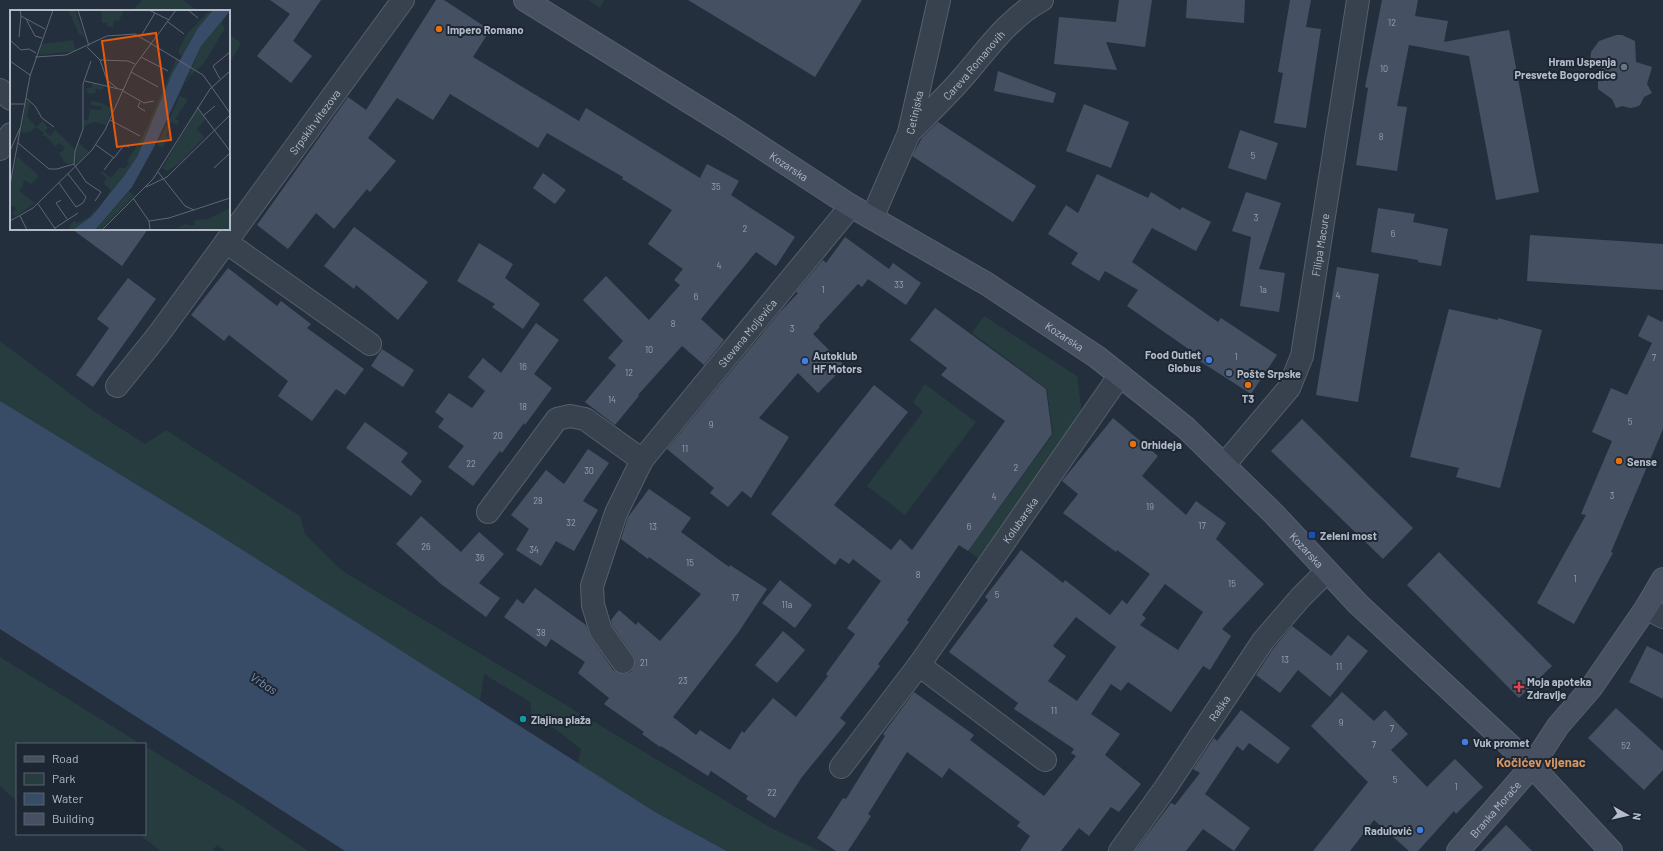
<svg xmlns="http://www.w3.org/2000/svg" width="1663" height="851" viewBox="0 0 1663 851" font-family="Barlow,sans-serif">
	<rect width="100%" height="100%" fill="#242f3e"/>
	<path fill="#263c3f" d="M142 0H183L198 11H132Z
		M588 0H604L600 8Z
		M229 34 241 43 229 64Z
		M984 316 1077 376 1082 413 981 560 968 551 1053 434 1047 389 972 333Z
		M0 341 92 410 145 444 166 430 300 516 305 534 341 570 771 828 820 851H728L655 812 578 764 581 749 555 729 532 716 530 702 484 674 480 701 216 533 0 401Z
		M925 384 976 422 905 515 867 486 923 412 913 402Z
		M0 657 141 744H17V801L0 786Z
		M145 746 244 807 308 851H226L217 845 212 851H161L138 834H145Z"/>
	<path fill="#394c67" d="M0 401 216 533 655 812 727 851H345L0 629Z"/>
	<path fill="#455162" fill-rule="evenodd" d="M270 0H321L293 41 312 56 291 83 257 56 290 14Z
		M436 0H444L490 30 473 57 579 121 586 108 700 178 707 164 739 181 731 195 795 237 776 266 756 252 701 319 724 340 704 365 682 346 638 395 639 396 615 425 585 402 616 365 608 358 623 341 583 300 606 276 649 320 680 285 674 280 683 269 648 244 672 210 622 179 623 177 547 133 538 148 450 94 433 120 397 98 368 138 396 161 370 192 367 189 334 229 316 213 288 249 257 225 348 97 366 110Z
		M688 0H862L815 77Z
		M1119 0H1152L1145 47 1106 42 1117 70 1054 64 1059 17 1116 22Z
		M1187 0H1245L1244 23 1186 18Z
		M1290 0H1311L1306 27 1321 29 1306 128 1274 123 1283 73 1278 72Z
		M1382 0H1418L1415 16 1448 21 1444 42 1509 30 1539 192 1496 200 1469 56 1409 45 1397 106 1407 107 1397 171 1356 165 1368 88 1365 87Z
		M1616 35H1622L1635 41 1636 62 1652 67 1647 84 1652 93 1644 97 1640 105 1636 107 1630 108 1622 106 1616 108 1612 99 1598 89V82L1605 70 1590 62 1591 52 1599 41Z
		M998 71 1056 93 1053 103 994 91Z
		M1084 104 1129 122 1111 168 1066 151Z
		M938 122 1036 186 1013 222 912 156 922 138Z
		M1240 130 1278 143 1266 180 1228 168Z
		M543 173 566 190 555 204 533 188Z
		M1097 174 1148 198 1151 192 1180 210 1182 207 1211 222 1196 251 1152 228 1132 262 1218 322 1221 318 1277 355 1251 394 1195 358 1197 355 1127 306 1138 290 1105 271 1099 281 1071 264 1078 253 1048 234 1066 205 1078 213Z
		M1246 192 1281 203 1259 269 1285 273 1279 312 1240 306 1251 237 1232 231Z
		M1378 208 1415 214 1413 222 1448 229 1441 266 1418 262V260L1371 252Z
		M354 227 428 282 398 320 356 285 354 289 324 266Z
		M72 229H148L122 266Z
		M1530 235 1663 244V290L1527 281Z
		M845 237 889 269 893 263 921 283 906 305 868 279 862 287 858 284 819 326 820 327 813 334 845 366 818 393 798 373 759 418 789 437 751 498 742 491 728 507 710 493 714 488 667 449 780 312 798 293 796 292 823 260 826 263Z
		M479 243 513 264 505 278 540 304 523 329 492 307 495 304 457 281Z
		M1337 267 1379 274 1358 402 1316 395Z
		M228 268 277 306 281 301 311 324 307 328 364 369 345 395 336 389 312 421 278 396 288 381 229 335 224 341 191 315Z
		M128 278 156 299 93 387 76 375 109 328 97 319Z
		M935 308 1046 389 1052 434 968 551 959 545 907 620 909 622 878 664 880 666 840 718 846 723 802 777 775 818 746 799 748 796 711 771 708 776 661 746 660 747 642 734 644 732 604 704 609 698 578 673 585 662 551 639 546 647 504 617 517 599 523 604 535 588 586 625 591 638 613 670 618 673 624 674 631 672 634 667 635 660 633 655 612 625 611 620 619 610 636 625 638 622 660 641 701 594 649 557 648 559 621 539 628 517 649 489 691 518 681 532 729 567 730 565 767 589 738 633 673 717 696 735 700 730 730 750 742 731 744 733 773 698 796 717 828 676 826 674 855 634 847 628 881 581 853 559 849 564 840 558 835 565 771 514 874 385 908 412 834 505 891 550 900 539 912 550 1005 421 941 375 947 368 910 340Z
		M1449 309 1498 320V318L1542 330 1500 488 1456 477 1459 468 1410 457Z
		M1648 315 1662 322 1663 319V429L1611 552 1613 553 1574 624 1537 603 1586 515 1581 514 1612 441 1592 432 1611 388 1627 395 1652 343 1638 336Z
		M536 323 559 340 534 374 552 388 525 425 524 423 502 453 500 451 473 486 448 467 464 446 438 427 444 419 435 412 449 393 472 408 485 391 468 377 483 358 501 373Z
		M382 349 414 370 403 387 371 366Z
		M1113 418 1158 456 1142 476 1186 515 1196 501 1226 523 1216 539 1264 584 1222 629 1231 636 1210 670 1203 666 1171 712 1128 682 1121 691 1111 684 1091 714 1120 734 1105 755 1141 784 1119 812 1111 807 1089 836 1079 828 1061 851H1020L1030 836 1017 826 1020 822 949 768 942 778 907 752 868 814 871 816 848 851H836L817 838 843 798 846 799 885 736 883 734 914 692 974 735 970 740 1044 796 1076 756 1071 753 1074 749 1014 709 1018 703 949 652 988 600 985 597 1021 550 1063 583 1065 580 1110 615 1122 600 1127 604 1150 574 1117 550 1116 552 1063 513 1078 494 1062 481ZM1165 584 1203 612 1178 650 1140 625 1146 618 1142 615ZM1076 617 1116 647 1077 701 1048 681 1066 656 1053 646Z
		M1302 419 1413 528 1383 559 1271 451Z
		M365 422 408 453 401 462 422 481 411 496 346 448Z
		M588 449 609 463 583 501 598 510 574 551 556 541 541 566 516 550 529 529 511 515 546 470 564 484Z
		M421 516 461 552 479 532 504 554 479 583 500 598 486 617 441 584 396 544Z
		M1439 552 1552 666 1519 698 1407 585Z
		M780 580 812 605 795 628 762 603Z
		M1292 626 1331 656 1348 635 1368 651 1330 697 1298 670 1280 693 1256 675 1273 649Z
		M783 631 805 650 777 683 755 665Z
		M1647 646 1663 654V699L1629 682Z
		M1342 692 1374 721 1385 710 1408 734 1391 750 1427 787 1455 759 1483 787 1456 814 1454 811 1418 851H1409L1374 820 1350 851H1313L1368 782 1311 726Z
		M1616 708 1663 751V770L1644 790 1588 738Z
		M1241 710 1290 748 1278 764 1249 743 1243 751 1237 746 1205 794 1250 828 1234 851 1203 829 1186 851H1135L1171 803 1175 805 1200 773 1193 769 1214 738 1217 741Z
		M1506 825 1532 851H1481Z"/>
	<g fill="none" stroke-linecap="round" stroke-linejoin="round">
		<defs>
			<g id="street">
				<path d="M0 90 11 99"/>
				<path id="s1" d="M909 133C928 114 948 95 965 75 988 48 1010 17 1042 0"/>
				<path d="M0 149 11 134"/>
				<path id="s2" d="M872 218 909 133 939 0"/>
				<path d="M226 242 370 344"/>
				<path id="s3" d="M117 386 158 335 403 0"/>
				<path id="s4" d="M1224 465 1289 388 1302 356 1358 0"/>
				<path d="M488 512 557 419 570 416 585 419 642 460"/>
				<path d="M1646 608 1663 617"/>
				<path id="s5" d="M623 662 601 631 593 605 592 586 616 513 642 460 851 206"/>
				<path d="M919 665 1045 760"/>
				<path id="s6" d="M841 767 919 665 1120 375"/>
				<path id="s7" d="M1120 851 1166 787 1263 641 1301 597 1326 572"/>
			</g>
			<g id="secondary">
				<path id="s8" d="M525 0 730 127 851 206 987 284 1097 357 1186 428 1274 514 1358 604 1532 766 1611 851"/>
				<path id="s9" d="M1458 851 1532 766 1558 726 1591 688 1646 608 1663 579"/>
			</g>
		</defs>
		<use href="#street" stroke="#565f6c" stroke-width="24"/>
		<use href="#secondary" stroke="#565f6c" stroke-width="24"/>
		<use href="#street" stroke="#38414e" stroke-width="22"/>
		<use href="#secondary" stroke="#465061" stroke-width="22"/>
	</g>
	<g fill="#e8710a" stroke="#1d2633" stroke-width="1.5">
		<circle cx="439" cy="29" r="4"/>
		<circle cx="1248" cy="385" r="4"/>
		<circle cx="1133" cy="444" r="4"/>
		<circle cx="1619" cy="461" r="4"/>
	</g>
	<circle fill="#6b7280" stroke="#1d2633" stroke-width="1.5" cx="1624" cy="67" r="4"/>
	<g fill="#3f7fe0" stroke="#1d2633" stroke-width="1.5">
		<circle cx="1209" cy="360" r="4"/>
		<circle cx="805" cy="361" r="4"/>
		<circle cx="1465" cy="742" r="4"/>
		<circle cx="1420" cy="830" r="4"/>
	</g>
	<circle fill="#5c6f8a" stroke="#1d2633" stroke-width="1.5" cx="1229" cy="373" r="4"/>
	<rect fill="#1a4fb4" stroke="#1d2633" stroke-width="1.5" x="1308" y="531" width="8" height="8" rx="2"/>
	<path fill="#e0444e" stroke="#1d2633" stroke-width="1.5" d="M1517 681h4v4h4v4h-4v4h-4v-4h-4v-4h4z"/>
	<circle fill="#0f9aa8" stroke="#1d2633" stroke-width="1.5" cx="523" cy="719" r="4"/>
	<g text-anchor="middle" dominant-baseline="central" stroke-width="4" stroke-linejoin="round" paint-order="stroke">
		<g font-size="9" fill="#98a1af">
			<text x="1392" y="22">12</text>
			<text x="1384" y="68">10</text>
			<text x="1381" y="136">8</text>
			<text x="1253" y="155">5</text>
			<text x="716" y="186">35</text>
			<text x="1256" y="217">3</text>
			<text x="745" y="228">2</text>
			<text x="1393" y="233">6</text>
			<text x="719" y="265">4</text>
			<text x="899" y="284">33</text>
			<text x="823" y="289">1</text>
			<text x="1263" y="289">1a</text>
			<text x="1338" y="295">4</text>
			<text x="696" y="296">6</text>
			<text x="673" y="323">8</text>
			<text x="792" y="328">3</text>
			<text x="649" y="349">10</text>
			<text x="1236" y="356">1</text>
			<text x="1654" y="357">7</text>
			<text x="523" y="366">16</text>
			<text x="629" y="372">12</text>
			<text x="612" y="399">14</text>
			<text x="523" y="406">18</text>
			<text x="1630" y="421">5</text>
			<text x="711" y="424">9</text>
			<text x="498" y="435">20</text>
			<text x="685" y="448">11</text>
			<text x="471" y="463">22</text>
			<text x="1016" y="467">2</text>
			<text x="589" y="470">30</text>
			<text x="1612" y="495">3</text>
			<text x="994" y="496">4</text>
			<text x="538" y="500">28</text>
			<text x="1150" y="506">19</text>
			<text x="571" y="522">32</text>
			<text x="1202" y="525">17</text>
			<text x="653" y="526">13</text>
			<text x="969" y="526">6</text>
			<text x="426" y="546">26</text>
			<text x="534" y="549">34</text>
			<text x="480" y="557">36</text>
			<text x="690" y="562">15</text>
			<text x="918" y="574">8</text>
			<text x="1575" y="578">1</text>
			<text x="1232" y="583">15</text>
			<text x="997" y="594">5</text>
			<text x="735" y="597">17</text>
			<text x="787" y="604">11a</text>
			<text x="541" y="632">38</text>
			<text x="1285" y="659">13</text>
			<text x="644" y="662">21</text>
			<text x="1339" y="666">11</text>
			<text x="683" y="680">23</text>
			<text x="1054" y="710">11</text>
			<text x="1341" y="722">9</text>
			<text x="1392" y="728">7</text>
			<text x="1374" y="744">7</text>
			<text x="1626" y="745">52</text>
			<text x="1395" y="779">5</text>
			<text x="1456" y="786">1</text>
			<text x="772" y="792">22</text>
		</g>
		<g font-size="11" font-weight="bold" fill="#b4bcc9" stroke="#1d2633" text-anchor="start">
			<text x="447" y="29">Impero Romano</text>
			<text x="1616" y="61" text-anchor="end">Hram Uspenja<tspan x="1616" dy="13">Presvete Bogorodice</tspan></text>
			<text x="1201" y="354" text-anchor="end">Food Outlet<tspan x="1201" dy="13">Globus</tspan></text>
			<text x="813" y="355">Autoklub<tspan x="813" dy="13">HF Motors</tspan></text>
			<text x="1237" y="373">Pošte Srpske</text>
			<text x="1248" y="398" text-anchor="middle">T3</text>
			<text x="1141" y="444">Orhideja</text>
			<text x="1627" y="461">Sense</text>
			<text x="1320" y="535">Zeleni most</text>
			<text x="1527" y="681">Moja apoteka<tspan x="1527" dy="13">Zdravlje</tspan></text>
			<text x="531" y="719">Zlajina plaža</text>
			<text x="1473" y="742">Vuk promet</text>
			<text x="1412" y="830" text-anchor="end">Radulović</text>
		</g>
		<g font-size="11" fill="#b4bcc9" stroke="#1d2633">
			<text stroke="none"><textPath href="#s1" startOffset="94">Careva Romanovih</textPath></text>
			<text stroke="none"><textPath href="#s2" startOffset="114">Cetinjska</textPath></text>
			<text stroke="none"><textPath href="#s3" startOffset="330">Srpskih vitezova</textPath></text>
			<text stroke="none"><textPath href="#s8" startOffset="312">Kozarska</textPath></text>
			<text stroke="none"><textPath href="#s4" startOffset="248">Filipa Macure</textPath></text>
			<text stroke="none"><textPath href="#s5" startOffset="385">Stevana Moljevića</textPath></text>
			<text stroke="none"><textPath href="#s8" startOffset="636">Kozarska</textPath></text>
			<text stroke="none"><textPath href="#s6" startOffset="305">Kolubarska</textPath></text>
			<text stroke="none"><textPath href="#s8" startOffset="960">Kozarska</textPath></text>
			<text stroke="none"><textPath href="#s7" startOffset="174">Raška</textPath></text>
			<text stroke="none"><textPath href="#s9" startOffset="56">Branka Morače</textPath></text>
		</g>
		<g font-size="12" font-style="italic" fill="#7c92b1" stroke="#1d2633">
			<text transform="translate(264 683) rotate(33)">Vrbas</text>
		</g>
		<g font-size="13" font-weight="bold" fill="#d59563" stroke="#1d2633">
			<text x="1541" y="762">Kočićev vijenac</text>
		</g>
	</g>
	<g transform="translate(10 10)">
		<rect width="220" height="220" fill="#242f3e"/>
		<path d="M58 0H65L75 28 69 24ZM91 0H114L109 11 104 10 103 17 97 16V13H92ZM200 0H203L188 18 172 46 168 42 176 25ZM214 8 212 14 215 18 194 53 181 65 174 77 191 36ZM63 30 66 41 29 45 31 34ZM166 49 169 51 127 147 98 188 97 186 101 180 93 173 97 168 91 163 92 161 101 168 109 158H115L119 153 117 151 132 128ZM82 73 94 77 92 80 85 79 86 83 79 84 75 79 82 77ZM170 86 178 90 165 109 169 111 167 115 161 112 156 126 159 128 152 138 147 135ZM16 90 20 92 17 106 26 117 33 111 38 118 35 121 40 126 45 120 60 134 64 139V153L56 154 49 143 54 140 53 136 49 133 45 136 36 126H32L34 123 26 117 20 122 11 123ZM81 91 92 93 102 99 96 115 85 112 74 116V110H78L80 99 91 100 92 97 81 95ZM188 99 196 108 187 119 194 127 170 153 157 161 152 158ZM69 133 79 142 66 154 65 141ZM7 146 29 166 21 174 15 170 12 175 13 176 9 181 25 193 6 206 2 204 6 198 0 195V178ZM119 181 124 186 90 220H85ZM89 194 82 206 63 220H59L60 215 64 211 67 213 79 207ZM220 198 219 220 167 218 175 214 185 216 184 210 198 209Z" fill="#263c3f"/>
		<path d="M203 0 220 1 191 36 145 135 122 177 85 220H63L82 206 114 166 127 147 162 64 188 18Z" fill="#394c67"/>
		<path fill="none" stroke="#5e6776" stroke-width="1" d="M10 0 11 6 35 19M68 0 79 36M139 0 159 10M178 0 188 8M16 9 25 26 32 28M158 12 174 24M131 26 145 3M9 27 11 6M0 30 11 40 19 39 26 43M77 37 90 50 118 51 125 54M25 47 56 45 97 26 125 24 193 65 220 103M131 47 158 61M90 50 97 70 107 78M0 51 20 65M121 62 148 77M210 69 203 56 220 42M75 71 113 80M113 81 134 93 144 91M16 88 25 96 32 108 44 117M130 92 128 97 135 101M0 94H15M187 97 220 141M194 105 205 96M100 110 130 126M8 133 39 159H47L64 154 76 172 91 182 85 191M86 135 104 148 114 135 119 137M0 141 10 118M64 155 65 141 73 119V74L81 51M204 158 220 143M94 160 103 148M148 162 175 196 184 200M49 173 66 197 73 193 76 187 58 164M0 175 20 66 43 0M136 177 157 167 220 105M123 188 139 211 140 220M51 190 46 193 57 209M28 194 46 220M10 206 17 220M0 211 23 198 82 140 95 120 123 58 166 0M139 211 159 208 220 188M45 218 68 203M92 220 143 169 200 79 220 61"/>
		<path fill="#e8590c" fill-opacity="0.15" stroke="#e8590c" stroke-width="2" d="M146 23 161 130 107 137 92 31Z"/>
		<rect width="220" height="220" fill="none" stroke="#b4bcc9" stroke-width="2"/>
	</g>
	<rect x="16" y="743" width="130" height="92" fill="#1d2633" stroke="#59626f"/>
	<rect x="24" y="756" width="20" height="6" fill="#465061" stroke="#59626f"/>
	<text x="52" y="763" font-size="12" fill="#b4bcc9">Road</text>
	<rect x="24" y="773" width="20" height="12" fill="#263c3f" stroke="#59626f"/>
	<text x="52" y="783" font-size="12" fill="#b4bcc9">Park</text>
	<rect x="24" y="793" width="20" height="12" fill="#394c67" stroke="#59626f"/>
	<text x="52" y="803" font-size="12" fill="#b4bcc9">Water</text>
	<rect x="24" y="813" width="20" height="12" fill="#455162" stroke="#59626f"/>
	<text x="52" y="823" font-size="12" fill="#b4bcc9">Building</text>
	<g transform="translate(1627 815) rotate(98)" stroke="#1d2633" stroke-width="3" paint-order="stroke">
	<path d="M0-3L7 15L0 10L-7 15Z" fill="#b4bcc9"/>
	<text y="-6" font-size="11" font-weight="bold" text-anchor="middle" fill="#b4bcc9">N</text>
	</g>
</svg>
